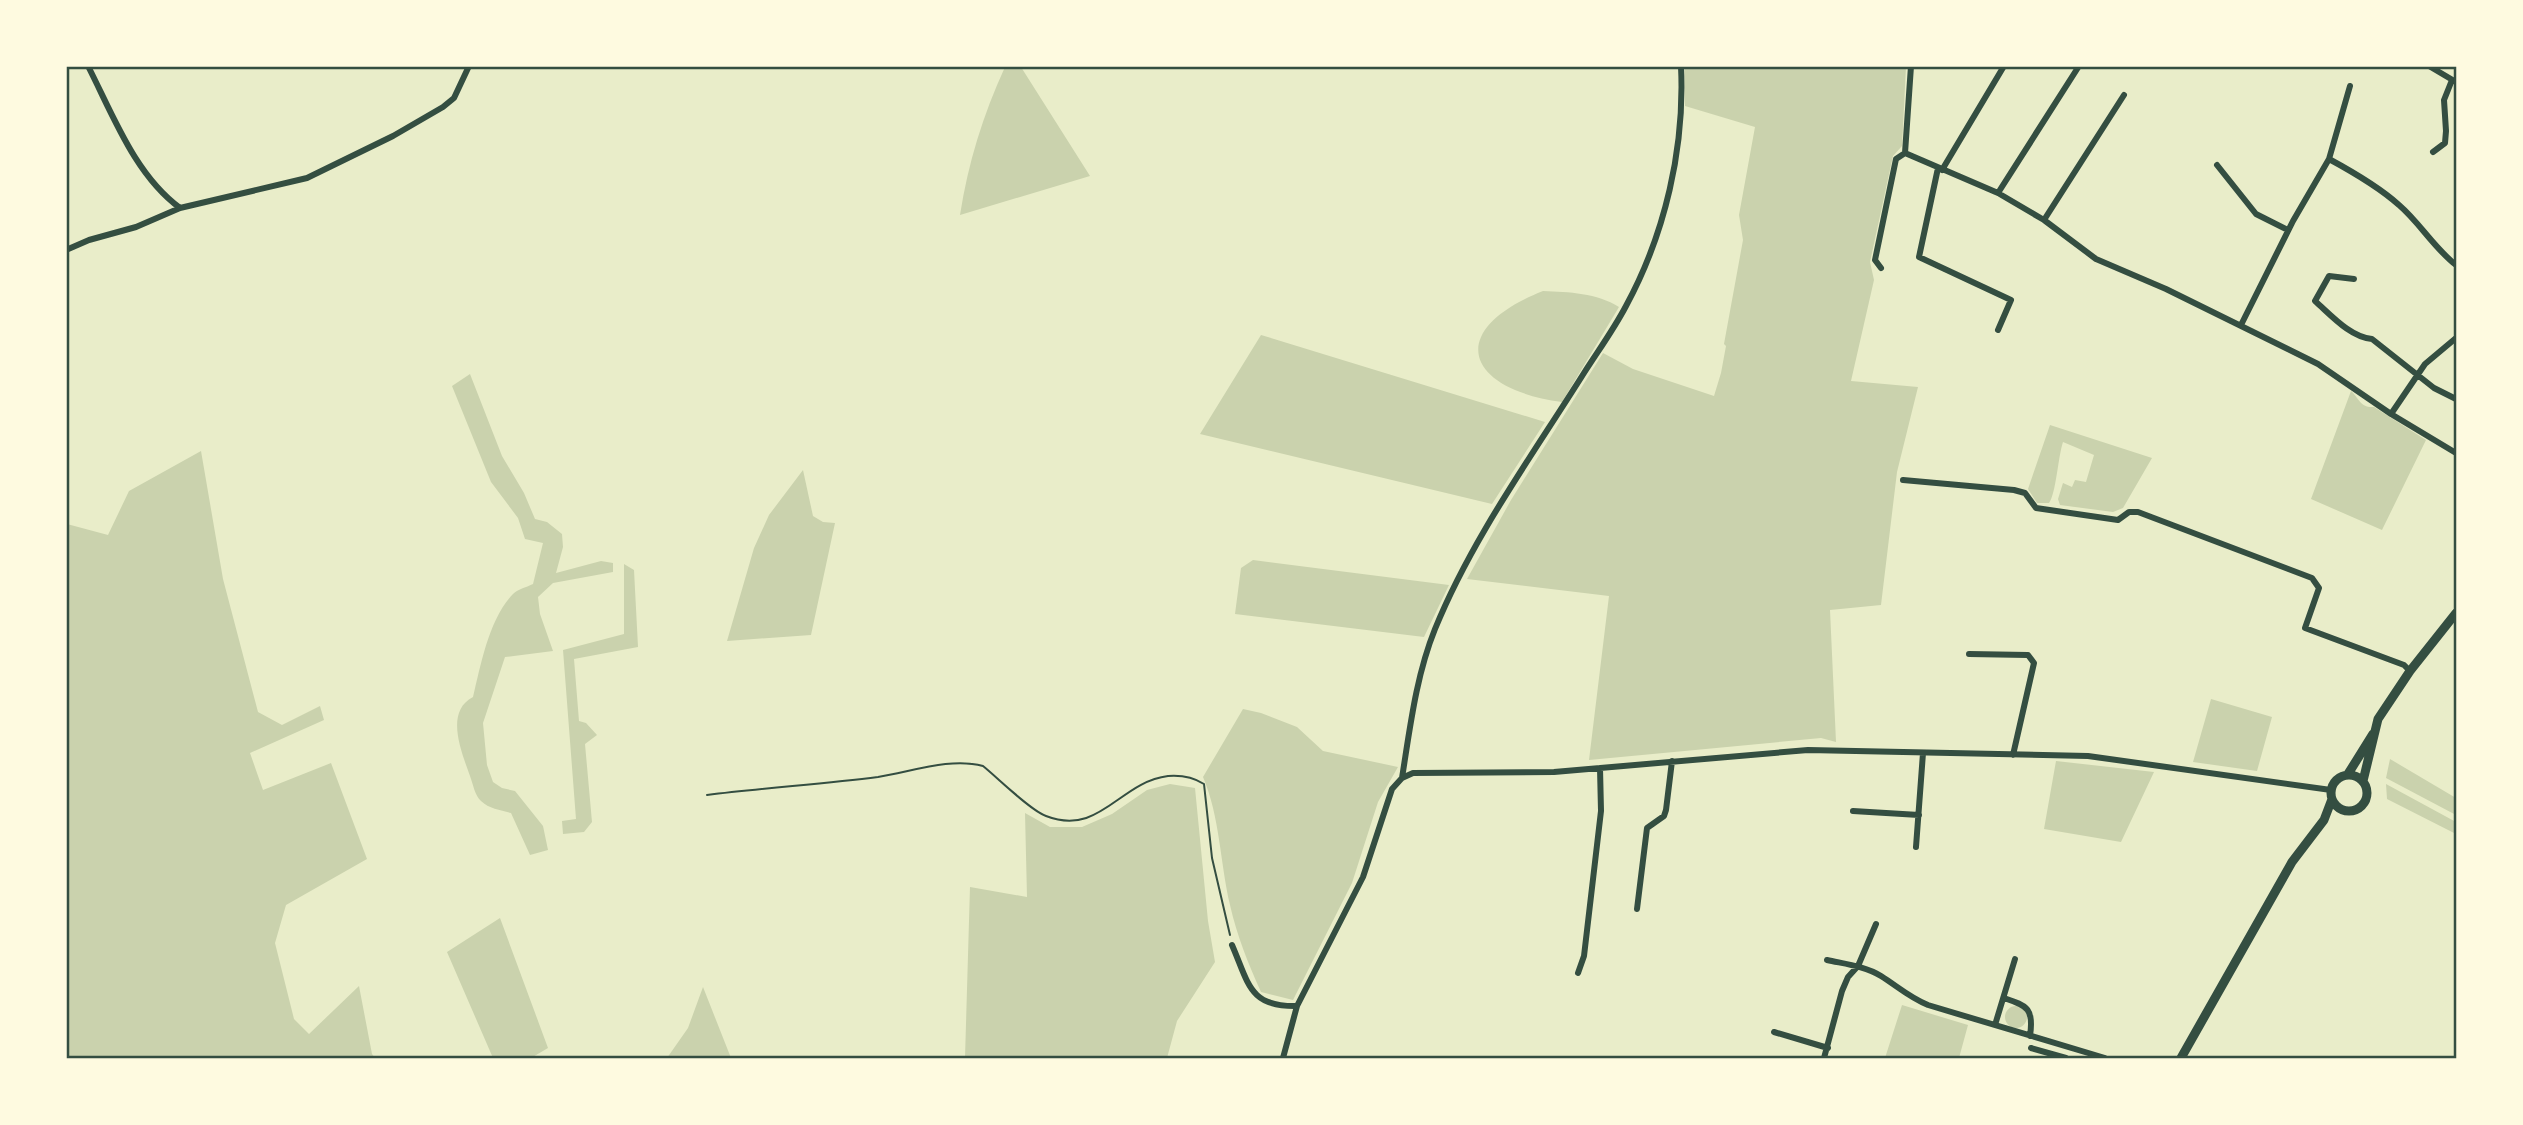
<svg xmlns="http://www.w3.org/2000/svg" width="2523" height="1125" viewBox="0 0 2523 1125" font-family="Rubik,sans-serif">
	<rect width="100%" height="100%" fill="#e9edc9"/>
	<path fill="#cad2ad" d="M1005 67H1021L1090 176 960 215C968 163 983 115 1005 67Z
		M1685 67H1906L1902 146 1893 156 1870 262 1874 280 1851 381 1918 387 1897 472 1881 605 1830 610 1836 742 1821 738 1589 760 1609 596 1467 579 1511 500 1603 353 1633 369 1714 396 1721 373 1726 346 1724 344 1743 240 1739 215 1755 127 1685 106Z
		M1543 291C1569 292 1597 293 1619 307L1562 402C1465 389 1444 330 1543 291Z
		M1261 335 1545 422 1492 504 1200 434Z
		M470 374 502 456 524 493 535 519 547 522 562 534 563 547 556 573 601 561 613 563V572L553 583 538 597 540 614 553 651 505 657 483 723 487 765 493 782 502 788 515 791 543 826 548 850 530 855 511 813C501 810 489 809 481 801 475 796 473 784 470 776 462 753 444 712 473 697 481 664 489 619 513 594 518 589 527 587 533 584L543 543 525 539 518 518 491 482 452 386Z
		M2351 391C2359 398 2360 408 2374 407L2426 440 2382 530 2311 499Z
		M2050 425 2152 458 2123 508 2113 512 2060 505 2058 499 2063 483 2072 487 2075 480 2086 482 2094 455 2063 442C2058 457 2056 494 2049 503H2037L2028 489Z
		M201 451 223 579 258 712 282 725 320 706 324 720 250 753 263 790 331 763 367 859 286 905 275 943 294 1019 309 1034 359 986 372 1054 375 1058H67V524L108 535 129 491Z
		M803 470 813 516 823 522 835 523 811 635 727 641 754 548 769 515Z
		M1253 560 1449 585 1424 637 1235 614 1241 568Z
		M624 564 634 570 638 647 574 659 579 721 586 723 597 735 585 744 592 822 584 832 563 834 562 821 576 819 563 650 624 634Z
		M2211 699 2272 717 2257 771 2193 762Z
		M1243 709 1261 713 1297 727 1323 751 1398 767 1378 802 1352 883 1293 1000 1261 992C1248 963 1237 936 1230 905 1220 862 1220 817 1203 777Z
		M2390 759 2456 798V815L2386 778Z
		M2056 761 2154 772 2121 842 2044 829Z
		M1170 784 1195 788 1208 921 1215 962 1177 1021 1167 1058H965L970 887 1027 897 1025 813 1050 827H1082L1112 814 1147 790Z
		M2386 784 2456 822V834L2387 799Z
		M500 918 548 1048 531 1058H493L447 952Z
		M703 987 731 1058H667L688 1028Z
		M1902 1005 1968 1025 1959 1058H1885Z
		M2005 1017a11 11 0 1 1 22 0a11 11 0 1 1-22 0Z"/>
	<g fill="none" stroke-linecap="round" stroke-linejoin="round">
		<path stroke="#344e41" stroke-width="2" d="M707 795C764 788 821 784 878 777 911 772 950 757 983 766 999 779 1030 810 1046 816 1100 837 1119 782 1168 776 1181 775 1193 777 1204 784L1212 858 1230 935"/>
		<path stroke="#344e41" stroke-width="6" d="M88 66C113 115 135 175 180 208
			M2429 66 2456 82
			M2433 152 2445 143 2446 131 2444 100 2452 80
			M1905 153 1998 193 2044 220 2096 259 2166 289 2318 364 2391 414 2456 453
			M1905 153 1911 66
			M2329 159 2350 86
			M2217 165 2256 214 2288 230
			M1938 168 1919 257 2011 300 1998 330
			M1942 170 2004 66
			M1998 193 2079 66
			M2044 220 2124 95
			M66 250 89 240 136 227 180 208 307 178 393 136 443 107 454 98 469 66
			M1881 268 1875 260 1896 159 1905 153
			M2354 279 2329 276 2315 301C2331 315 2350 337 2372 339L2434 388 2456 399
			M2241 325 2293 221 2329 159C2353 172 2379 187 2399 205 2420 223 2434 248 2456 265
			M2391 414 2425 364 2456 338
			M1903 480 2014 490 2025 493 2036 508 2118 520 2129 512H2138L2312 578 2319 588 2305 628 2404 665 2410 671
			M1969 654 2028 655 2034 663 2013 755
			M1402 778C1410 728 1416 676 1435 629 1472 538 1532 456 1584 373 1598 351 1614 329 1626 306 1665 234 1685 148 1681 66
			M1853 811 1919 815
			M1916 847 1923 753
			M1637 909 1647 828 1664 816 1666 810 1672 761
			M1232 945C1249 984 1249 1007 1297 1006
			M1827 960C1845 964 1865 966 1881 976 1897 986 1910 998 1928 1005L2105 1058
			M1578 973 1584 956 1601 811 1600 768
			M2004 998C2028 1006 2034 1009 2030 1036
			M1995 1025 2015 959
			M1774 1032 1828 1048
			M2031 1048 2066 1058
			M1283 1058 1297 1006 1363 877 1392 789 1402 778 1413 773 1554 772 1808 750 2088 756 2331 790
			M1824 1058 1842 991 1848 977 1858 966 1876 924"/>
		<path stroke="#344e41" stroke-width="9" d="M2348 774 2373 734
			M2331 793a18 18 0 1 1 36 0a18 18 0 1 1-36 0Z
			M2363 781 2378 719 2410 671 2456 613
			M2181 1058 2292 862 2324 820 2332 799"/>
	</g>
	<rect width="2523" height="1125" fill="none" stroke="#fefae0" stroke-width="136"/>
	<rect x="68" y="68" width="2387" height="989" fill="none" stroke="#344e41" stroke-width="2.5"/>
</svg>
